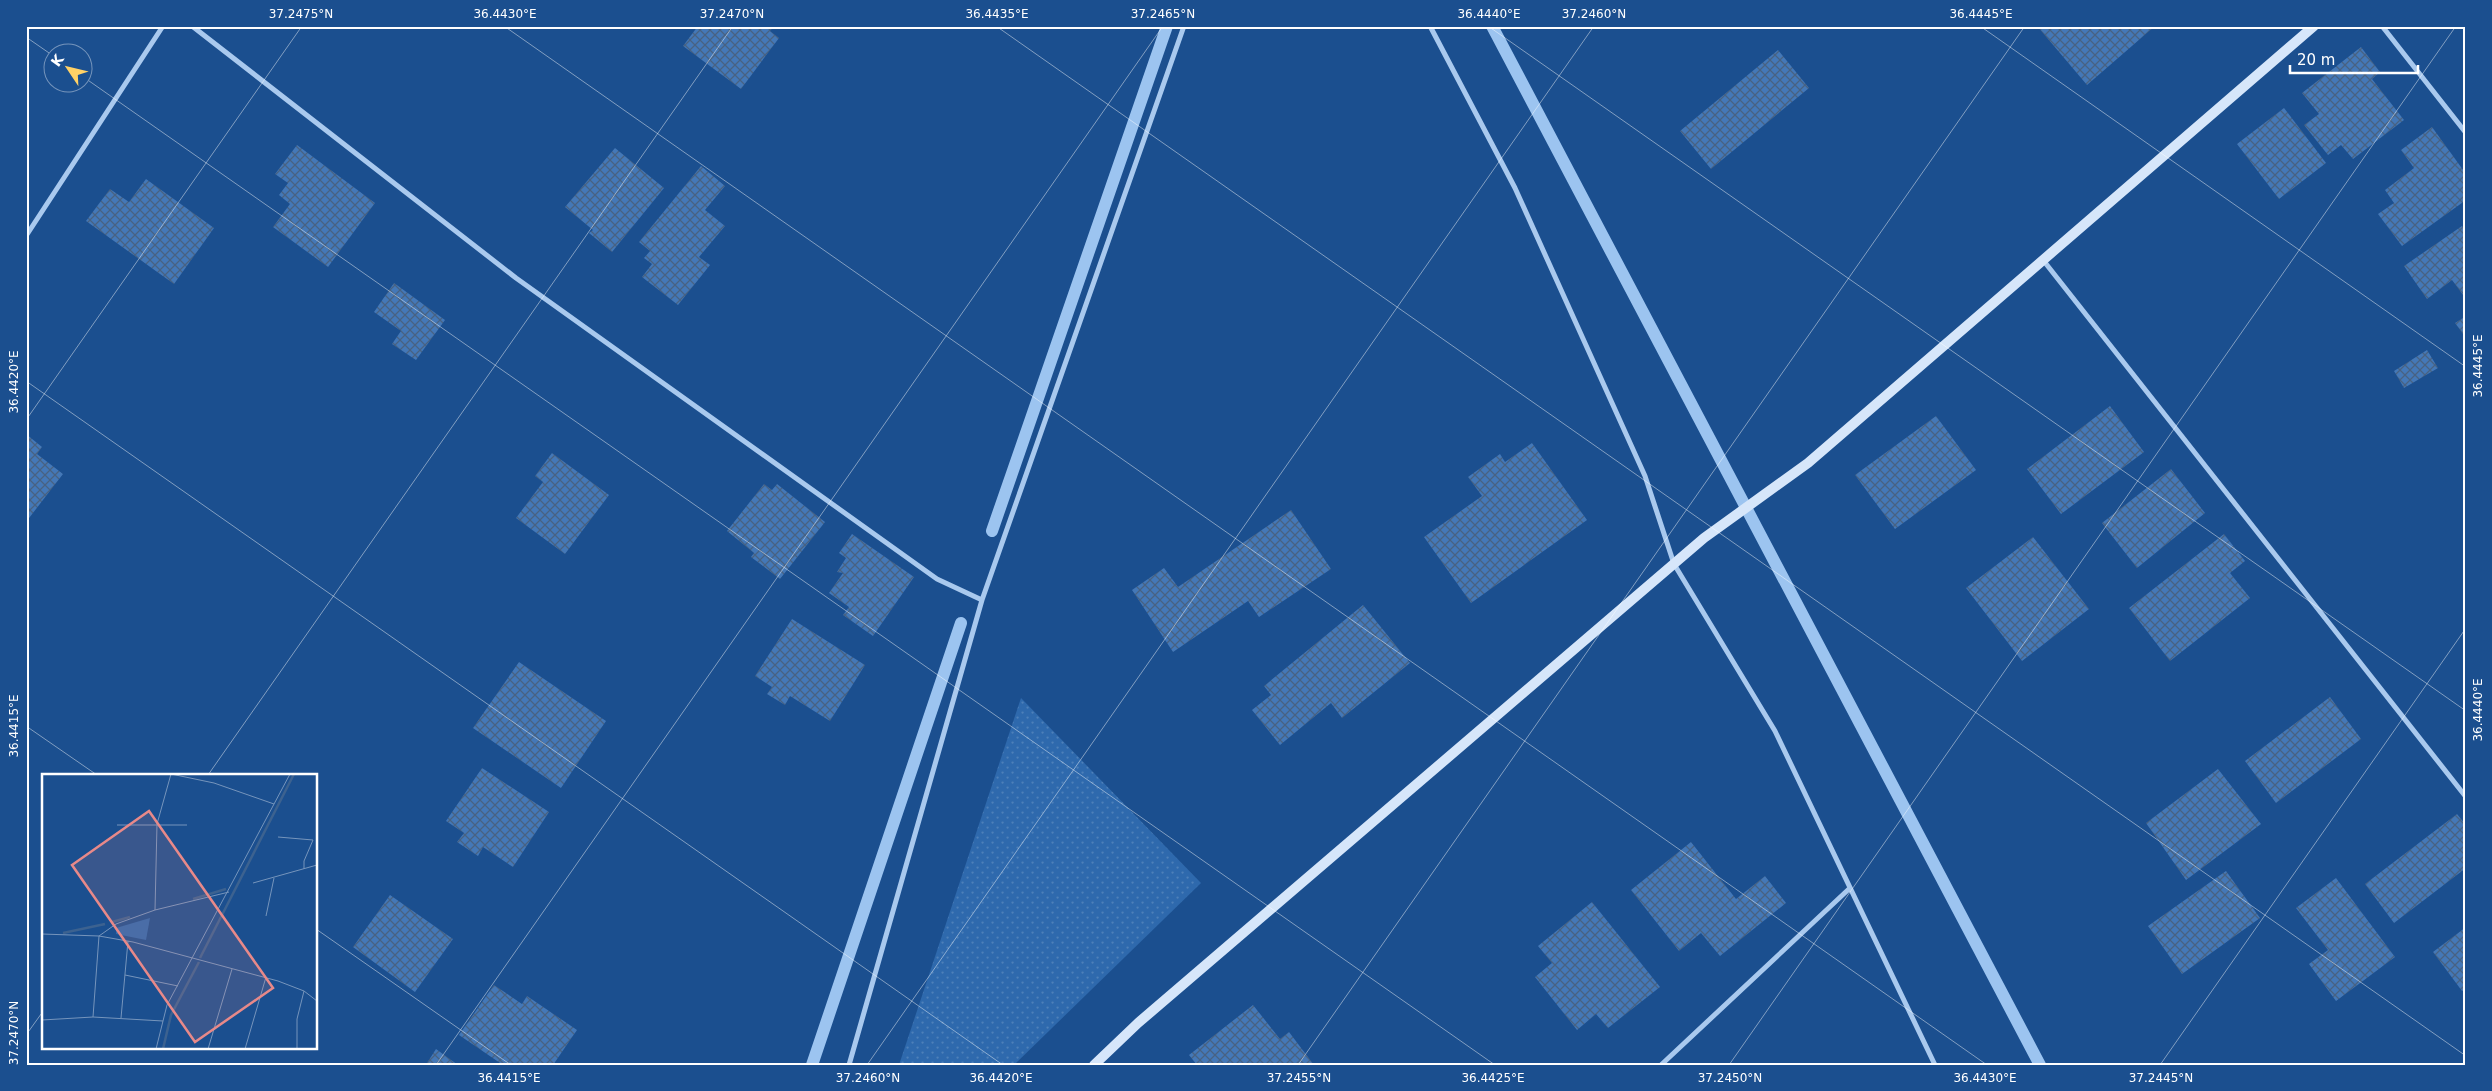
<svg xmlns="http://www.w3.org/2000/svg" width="2492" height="1091" viewBox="0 0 2492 1091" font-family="'DejaVu Sans',sans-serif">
	<defs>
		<pattern id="park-dots" width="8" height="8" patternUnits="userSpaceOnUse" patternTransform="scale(1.25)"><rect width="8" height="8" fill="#2e69ad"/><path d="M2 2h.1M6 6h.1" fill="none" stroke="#4d80b9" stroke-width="1.8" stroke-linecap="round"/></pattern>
		<pattern id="building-cross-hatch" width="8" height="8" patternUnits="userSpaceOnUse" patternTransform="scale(1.25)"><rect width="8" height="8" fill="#4478b7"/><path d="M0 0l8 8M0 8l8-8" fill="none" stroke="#486282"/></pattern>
	</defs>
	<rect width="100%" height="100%" fill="#1b4f8f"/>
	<path fill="url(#park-dots)" d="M1021 698 1201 883 1014 1065H899Z"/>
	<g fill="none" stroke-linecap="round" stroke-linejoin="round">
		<path stroke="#9cc4f0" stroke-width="12" d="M1492 26 2040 1065
			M992 531 1167 26
			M812 1065 961 623"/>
	</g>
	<path fill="url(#building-cross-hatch)" d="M698 26H774L770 31 779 38 741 89 683 46Z
		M2037 26H2155L2087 85Z
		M2361 47 2380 72 2372 79 2404 120 2353 159 2341 145 2328 155 2304 125 2319 114 2302 93Z
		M1778 50 1809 88 1711 169 1680 131Z
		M2284 108 2326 163 2279 199 2237 144Z
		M2432 127 2466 174V200L2402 246 2378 214 2394 203 2385 190 2414 168 2401 150Z
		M297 145 375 203 328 267 273 227 290 204 279 195 288 183 275 174Z
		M615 148 664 188 612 252 589 233 593 230 565 207Z
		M701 166 725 186 705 210 725 226 699 257 710 265 678 305 642 277 652 264 644 258 650 251 639 242Z
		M146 179 214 228 174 284 86 221 110 189 129 202Z
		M2462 226 2466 231V299L2452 280 2427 299 2404 266Z
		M394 283 445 320 416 360 392 344 401 331 374 312Z
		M2466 316V338L2455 323Z
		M2427 350 2438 368 2404 388 2394 371Z
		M2110 406 2144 452 2061 514 2027 469Z
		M1936 416 1976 470 1895 529 1855 475Z
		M26 434 42 447 37 454 63 474 26 522Z
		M1532 443 1587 520 1471 603 1424 537 1482 496 1468 477 1500 454 1505 462Z
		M552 453 609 495 565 554 516 518 543 482 535 476Z
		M2171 469 2205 513 2137 568 2102 523Z
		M764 484 772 490 777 484 825 522 780 579 751 557 754 553 727 531Z
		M1291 510 1331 569 1259 617 1248 601 1173 652 1132 590 1164 568 1178 587Z
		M852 534 914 577 873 636 843 615 849 607 829 593 843 573 837 572 846 558 839 553Z
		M2224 534 2245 561 2230 573 2250 598 2170 661 2129 608Z
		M2033 537 2089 609 2022 661 1966 588Z
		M1363 605 1410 663 1342 718 1331 703 1280 745 1252 710 1271 695 1264 686Z
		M792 619 865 665 830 721 790 696 785 705 767 694 772 687 755 676Z
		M519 662 606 721 561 788 473 728Z
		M2330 697 2361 739 2276 803 2245 761Z
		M482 768 549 812 513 867 483 847 478 856 457 842 464 833 446 821Z
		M2218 769 2261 824 2186 880 2146 823Z
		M2457 814 2466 825V868L2394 923 2365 884Z
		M1691 842 1736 899 1765 876 1786 903 1720 956 1701 933 1679 951 1631 890Z
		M2226 871 2260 918 2182 974 2148 926Z
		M2336 878 2395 957 2336 1001 2309 964 2328 950 2296 908Z
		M390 895 453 939 415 992 353 947Z
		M1592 902 1660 987 1608 1028 1596 1014 1577 1030 1535 977 1552 963 1538 946Z
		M2466 927V989L2462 991 2433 952Z
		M494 985 522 1004 527 996 577 1030 553 1065H503L459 1035Z
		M1253 1005 1280 1039 1289 1032 1314 1065H1197L1189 1055Z
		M436 1049 458 1065H429L427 1063Z"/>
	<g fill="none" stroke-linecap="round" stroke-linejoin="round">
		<path stroke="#a9c9ee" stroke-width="5" d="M192 26 516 278 937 579 982 600
			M1430 26 1515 188 1645 476 1674 564 1775 731 1935 1065
			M2382 26 2466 133
			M26 236 163 26
			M2043 260 2466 797
			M849 1065 982 600 1184 26
			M1661 1065 1850 888"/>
		<path stroke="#d6e6fa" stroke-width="10" d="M1094 1065 1138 1023 1704 538 1808 463 2314 26"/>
	</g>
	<path fill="none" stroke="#fff" stroke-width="1" stroke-opacity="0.45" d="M504 26 1987 1065M996 26 2466 1056M1488 26 2466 711M1980 26 2466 367M26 37 52 55M82 76 1495 1065M26 381 1003 1065M26 420 302 26M26 726 97 775M208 775 733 26M316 929 511 1065M26 1035 44 1010M436 1065 1163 26M867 1065 1594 26M1298 1065 2025 26M1729 1065 2456 26M2160 1065 2466 628"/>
	<g transform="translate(42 774)">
		<rect width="275" height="275" fill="#1b4f8f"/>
		<path d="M108 144 104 166 74 160V154Z" fill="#2e69ad"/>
		<path fill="none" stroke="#3c6290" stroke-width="2.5" d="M151 125 184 115M70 148 88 143M21 159 63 150M158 184 252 0M121 275 129 241 157 188"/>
		<path fill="none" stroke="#7695bc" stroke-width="1" d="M129 0 172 9 232 30M75 51H145M236 63 271 66 262 87V95M211 109 275 91M113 136 115 50 129 0M224 142 232 104M0 160 57 162 91 168 236 207 262 217 275 227M83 201 136 212M51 243 57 162 74 150 113 136 187 118M79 244 86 167M0 246 51 243 121 247M114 275 125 231 248 0M166 275 190 195M203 275 224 203M255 275V245L262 217"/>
		<path fill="#e88989" fill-opacity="0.15" stroke="#e88989" stroke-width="2.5" d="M107 37 231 214 153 268 30 91Z"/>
		<rect width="275" height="275" fill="none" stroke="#fff" stroke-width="2.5"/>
	</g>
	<rect width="2492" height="1091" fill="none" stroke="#1b4f8f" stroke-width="55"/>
	<g transform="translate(68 68) rotate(305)"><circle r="24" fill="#1b4f8f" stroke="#7695bc"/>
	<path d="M0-4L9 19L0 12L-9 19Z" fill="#ffd166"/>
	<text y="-8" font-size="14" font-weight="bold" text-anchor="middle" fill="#ffffff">K</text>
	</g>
	<path d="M2290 65v8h128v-8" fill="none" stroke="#ffffff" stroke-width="2.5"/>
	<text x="2297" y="65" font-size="15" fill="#ffffff" stroke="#1b4f8f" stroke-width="4" paint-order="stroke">20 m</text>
	<rect x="28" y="28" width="2436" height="1036" fill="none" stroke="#fff" stroke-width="2"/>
	<g font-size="12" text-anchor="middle" fill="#fff">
		<text x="301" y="18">37.2475°N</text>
		<text x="505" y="18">36.4430°E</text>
		<text x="732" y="18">37.2470°N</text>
		<text x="997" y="18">36.4435°E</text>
		<text x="1163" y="18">37.2465°N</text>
		<text x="1489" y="18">36.4440°E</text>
		<text x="1594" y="18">37.2460°N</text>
		<text x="1981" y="18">36.4445°E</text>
		<text transform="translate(2478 366) rotate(-90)" y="4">36.4445°E</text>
		<text transform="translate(14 382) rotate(-90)" y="4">36.4420°E</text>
		<text transform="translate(2478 710) rotate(-90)" y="4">36.4440°E</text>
		<text transform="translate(14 726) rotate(-90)" y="4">36.4415°E</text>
		<text transform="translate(14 1033) rotate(-90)" y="4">37.2470°N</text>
		<text x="509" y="1082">36.4415°E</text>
		<text x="868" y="1082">37.2460°N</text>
		<text x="1001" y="1082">36.4420°E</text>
		<text x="1299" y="1082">37.2455°N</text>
		<text x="1493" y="1082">36.4425°E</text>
		<text x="1730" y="1082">37.2450°N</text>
		<text x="1985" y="1082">36.4430°E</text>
		<text x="2161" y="1082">37.2445°N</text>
	</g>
</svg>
